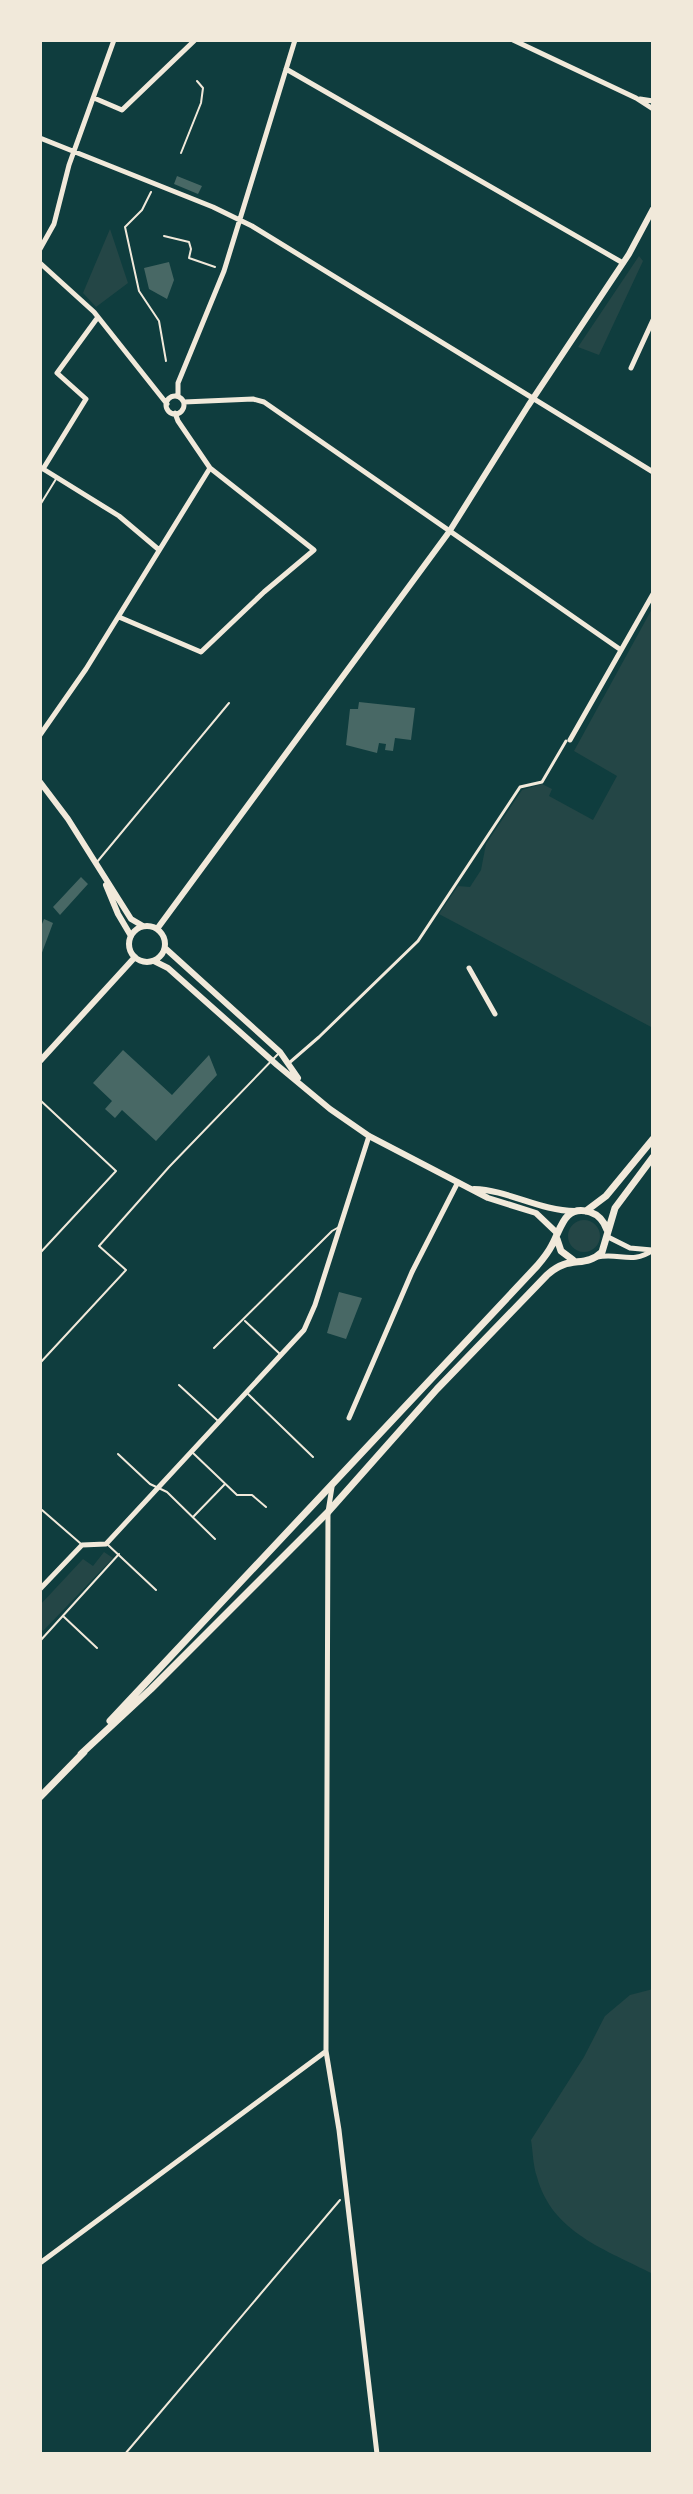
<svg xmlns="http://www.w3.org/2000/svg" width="693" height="2494" viewBox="0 0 693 2494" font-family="'Libre Baskerville',serif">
	<rect width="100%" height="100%" fill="#0f3d3e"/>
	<path fill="#244646" d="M110 229 128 283 96 307 83 293Z
		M639 256 643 261 599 355 578 347Z
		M653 607V1028L439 914 458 886 470 887 481 870 486 844 522 790 542 784 552 789 549 796 593 820 617 776 574 751Z
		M568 1236a16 16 0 1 1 32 0a16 16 0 1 1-32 0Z
		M104 1552 113 1558 43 1631 40 1628V1605L83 1559 93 1566Z
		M653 1989V2274C607 2250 552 2233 537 2177 533 2166 533 2152 531 2140L584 2057 605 2016 630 1995Z"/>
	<path fill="#486865" d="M177 176 202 186 198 194 174 184Z
		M169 262 174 280 167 299 149 289 144 268Z
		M359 702 415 708 411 740 395 738 393 751 385 750 386 744 379 743 377 753 346 745 350 709H358Z
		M81 877 88 884 60 915 53 907Z
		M44 919 53 923 40 958V929Z
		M123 1050 172 1095 209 1055 217 1075 156 1141 122 1110 115 1118 105 1109 112 1101 93 1083Z
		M339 1292 362 1298 346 1339 327 1333Z"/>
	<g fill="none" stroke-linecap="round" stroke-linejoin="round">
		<path stroke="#f1e9da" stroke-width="2" d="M181 153 201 103 203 88 197 81
			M151 192 142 210 125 227 139 291 159 321 166 361
			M164 236 189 242 191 249 189 258 215 267
			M125 2454 340 2200"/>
		<path stroke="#f1e9da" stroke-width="2" d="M40 505 56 479
			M97 862 229 703
			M40 1100 116 1171 40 1253
			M245 1321 281 1355
			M214 1348 332 1231 339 1227
			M40 1363 126 1270 99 1246 169 1167 279 1053
			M179 1385 217 1420
			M248 1394 313 1457
			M193 1453 237 1495H252L266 1507
			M118 1454 150 1484 167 1492 215 1539
			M42 1510 80 1543
			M193 1517 225 1484
			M107 1544 156 1590
			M63 1616 97 1648
			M40 1641 119 1554"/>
		<path stroke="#f1e9da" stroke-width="3" d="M289 1063 319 1037 418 941 520 787 542 782 566 741"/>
		<path stroke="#f1e9da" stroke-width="5" d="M513 40 636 98 653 109
			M286 69 623 263
			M94 98 122 110 195 40
			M640 99 653 101
			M40 138 213 207 252 226 653 472
			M40 249 54 224 69 165 114 40
			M40 263 94 312 167 404
			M631 368 653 320
			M178 396V383L224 271 295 40
			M166 405a9 9 0 1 1 18 0a9 9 0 1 1-18 0Z
			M184 402 253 399 264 402 621 650
			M40 467 119 516 158 549
			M43 469 86 399 57 373 98 317
			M119 617 201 652 264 592 314 550 210 468 178 421 175 413
			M40 735 86 669 210 468
			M570 740 653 594
			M469 968 495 1014
			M608 1237 630 1248 652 1250
			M597 1257C619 1252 632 1265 653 1250
			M349 1418 412 1272 458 1182
			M332 1487 328 1512 326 2051 339 2130 377 2454
			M40 1589 82 1545 106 1544 304 1330 315 1305 369 1136
			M40 2263 325 2052"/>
		<path stroke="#f1e9da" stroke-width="6" d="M40 782 68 819 131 919 143 926
			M106 885 118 914 131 936
			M129 944a18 18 0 1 1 36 0a18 18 0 1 1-36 0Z
			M157 929 449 532 528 406 629 254 653 209
			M165 948 280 1052 298 1078
			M154 961 168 968 277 1065 330 1109 369 1136 488 1198 536 1213 557 1233
			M40 1061 135 957
			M474 1189C508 1190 540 1211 575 1211"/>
		<path stroke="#f1e9da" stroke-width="7" d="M586 1211 606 1196 653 1139
			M557 1239 561 1251 573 1260
			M110 1721 537 1266C543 1259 548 1253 552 1245 561 1229 564 1204 590 1212 599 1215 604 1221 607 1230
			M81 1754 151 1689 328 1512 437 1389 547 1275C570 1254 584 1269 602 1252L615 1208 653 1157
			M40 1797 84 1752"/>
	</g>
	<rect width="693" height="2494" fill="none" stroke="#f1e9da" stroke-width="84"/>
</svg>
